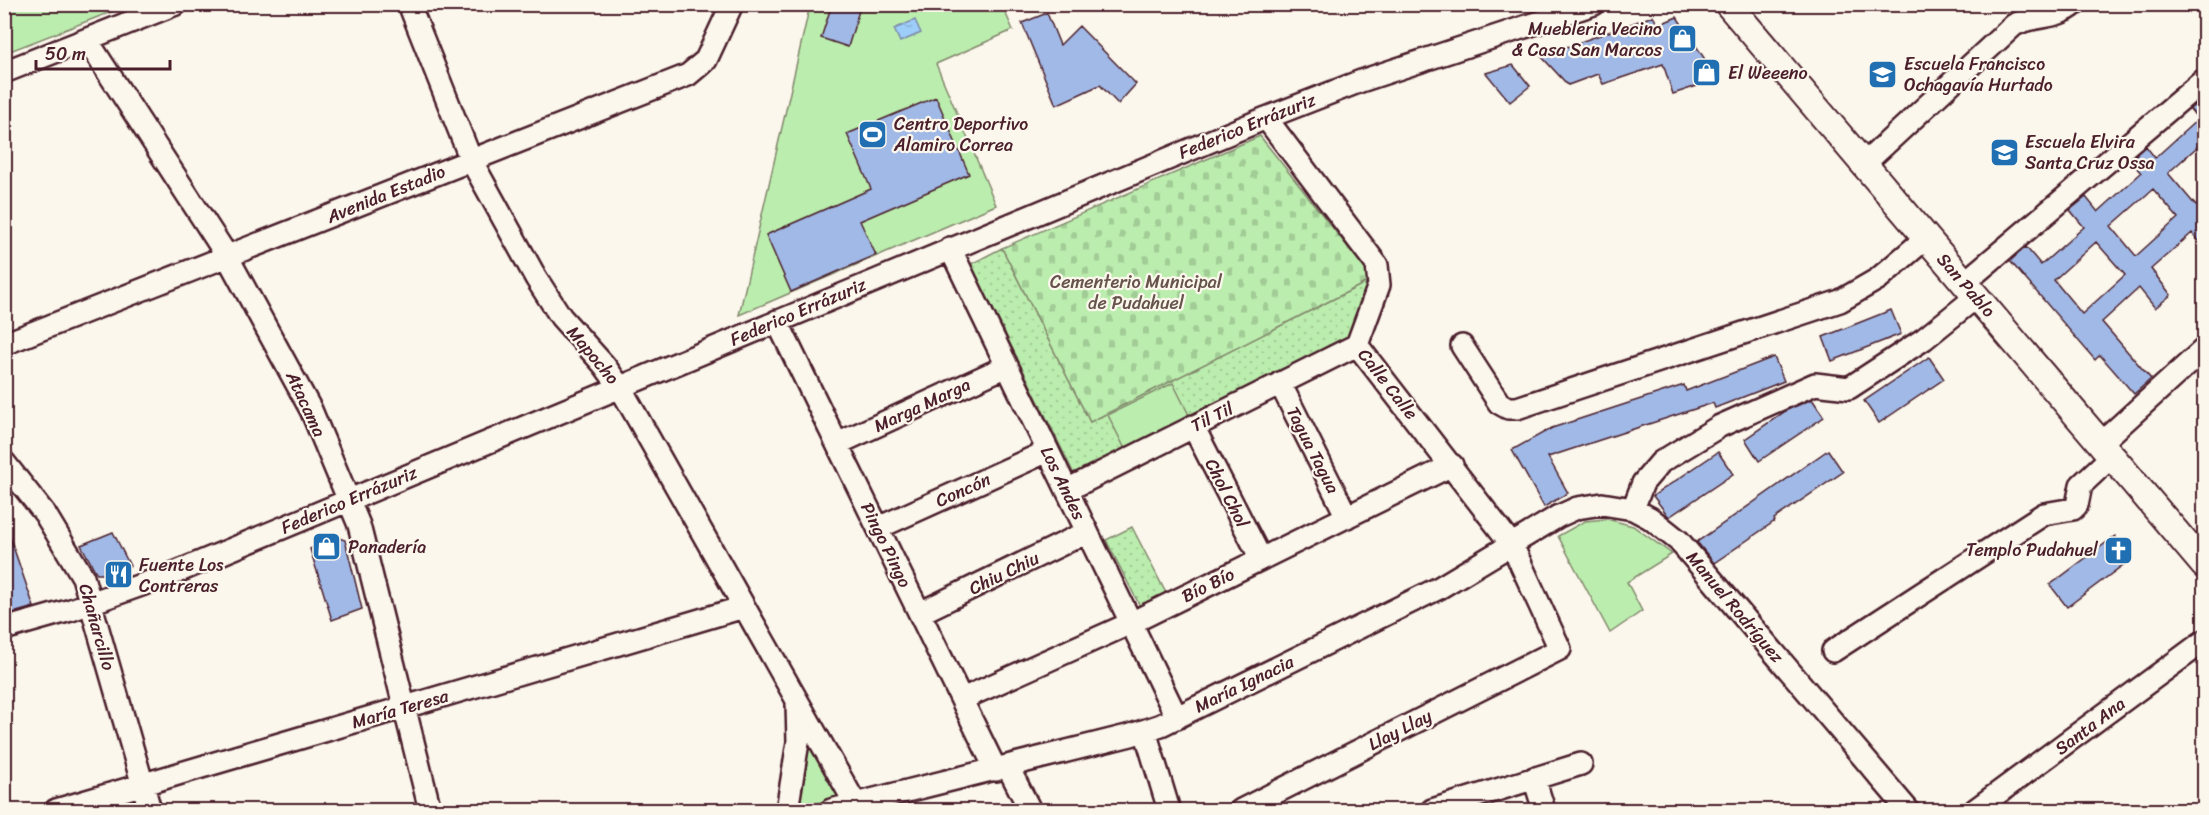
<svg xmlns="http://www.w3.org/2000/svg" width="2209" height="815" viewBox="0 0 2209 815" font-family="Sriracha,sans-serif">
	<defs>
		<pattern id="grass-dots" width="8" height="8" patternUnits="userSpaceOnUse" patternTransform="scale(1.5)"><rect width="8" height="8" fill="#bbeeae"/><path d="M2 2h.1M6 6h.1" fill="none" stroke="#a2cc96" stroke-width="1.8" stroke-linecap="round"/></pattern>
		<pattern id="cemetery-stones" width="16" height="16" patternUnits="userSpaceOnUse" patternTransform="scale(1.5)"><rect width="16" height="16" fill="#bbeeae"/><path d="M2 7V4a2 2 0 0 1 4 0v3zM10 15v-3a2 2 0 0 1 4 0v3z" fill="#a2cc96"/></pattern>
		<pattern id="water-ripples" width="26" height="14" patternUnits="userSpaceOnUse" patternTransform="scale(1.5)"><rect width="26" height="14" fill="#9dcdf9"/><path d="M2 4q2-2 4 0t4 0M15 11q2-2 4 0t4 0" fill="none" stroke="#89b0d6"/></pattern>
	</defs>
	<rect width="100%" height="100%" fill="#fbf7ec"/>
	<filter id="ink" filterUnits="userSpaceOnUse"><feTurbulence type="fractalNoise" baseFrequency=".0167" numOctaves="2"/><feDisplacementMap in="SourceGraphic" scale="12" xChannelSelector="R" yChannelSelector="G"/><feConvolveMatrix kernelMatrix="1 2 1 2 8 2 1 2 1" color-interpolation-filters="sRGB"/></filter>
	<g filter="url(#ink)">
		<path fill="url(#grass-dots)" stroke="#82866c" stroke-width="1.5" d="M1002 248 1090 422 1373 279 1357 338 1076 478 971 264Z
			M1132 527 1169 599 1143 612 1106 540Z"/>
		<path fill="url(#cemetery-stones)" stroke="#82866c" stroke-width="1.5" d="M1260 136 1373 279 1090 422 1002 248Z"/>
		<path fill="#bbeeae" stroke="#82866c" stroke-width="1.5" d="M5 4 114 5 116 10 5 53Z
			M810 5H1002L1013 30 936 64 996 205 739 315Z
			M1173 383 1190 417 1125 449 1108 415Z
			M1607 519 1633 526 1672 554 1627 582 1642 611 1610 633 1558 536 1585 521Z
			M807 735 841 797 794 809Z"/>
		<path fill="url(#water-ripples)" stroke="#7c87a7" stroke-width="1.5" d="M915 20 921 33 900 42 894 29Z"/>
		<path fill="#a1b9e6" stroke="#4a1f2b" stroke-width="1.5" fill-rule="evenodd" d="M832 4H861L848 47 821 38Z
			M1047 13 1060 45 1079 26 1136 84 1118 104 1100 85 1056 105 1022 23Z
			M1653 16 1658 25 1677 17 1718 79 1673 94 1663 64 1603 84 1598 74 1568 85 1541 56Z
			M1513 65 1530 86 1510 102 1486 73Z
			M2205 96V140L2168 173 2196 206 2205 198V248L2192 233 2151 269 2171 295 2155 308 2139 288 2102 322 2151 379 2134 394 2100 355 2095 360 2010 261 2026 247 2041 265 2084 227 2070 210 2086 197 2098 212 2141 173 2130 160 2146 146 2155 158 2198 119 2190 109ZM2153 189 2178 218 2136 256 2111 226ZM2096 242 2125 275 2082 314 2054 280Z
			M936 97 969 174 860 221 876 255 791 292 766 235 871 189 847 134Z
			M1891 310 1901 334 1832 361 1823 337Z
			M1774 357 1784 381 1715 408 1713 403 1548 457 1568 493 1544 507 1512 450 1552 428 1684 385 1686 391Z
			M1929 357 1944 379 1879 423 1864 401Z
			M1812 399 1824 417 1759 461 1745 439 1787 410Z
			M1828 450 1843 472 1774 519 1775 521 1714 563 1697 542Z
			M1718 452 1733 474 1669 517 1653 496Z
			M4 529H7L34 607 13 613 4 589Z
			M113 532 130 566 107 574H97L81 545Z
			M2115 536 2131 559 2067 607 2050 585Z
			M336 537 345 540 362 609 332 620 310 549Z"/>
		<g fill="none" stroke-linecap="round" stroke-linejoin="round">
			<defs>
				<path id="minor" d="M409 4 471 160 536 278 561 317 604 365 620 387 859 810
					M87 40 227 256 311 410 359 525 430 810
					M4 72 176 4
					M1266 118 1377 265 1379 285 1357 345
					M1864 164 2014 25C2034 14 2057 20 2075 4
					M950 248 1177 718
					M1964 283 2204 80
					M777 321 996 770
					M4 344 688 75 706 60 732 4
					M1462 346 1499 403 1508 408H1517L1840 301 1878 279 1926 238
					M1280 383 1347 517
					M1193 426 1261 559
					M2101 443 2204 349
					M837 444 1007 366
					M4 462 45 514 83 577 150 810
					M1067 490 1357 345
					M1633 509 1643 483 1661 462 1720 426 1815 384 1849 388 1924 339 1976 297
					M878 528 1048 451
					M920 613 1087 532
					M4 629 71 610 172 574 1266 118 1361 81 1594 4
					M1833 651 2044 514 2073 509 2077 505 2081 485 2112 456
					M962 699 1131 623 1452 465
					M1145 731 1169 810
					M1008 767 1030 810
					M1534 778 1544 810
					M56 810 744 607
					M787 810 798 742 797 704
					M831 810 1131 735 1161 725 1439 588 1557 517 1577 508 1602 504 1633 509 1650 518 1679 541 1908 810
					M1241 810 1560 649 1512 545 1357 345
					M1432 810 1581 764
					M1975 810 2204 641"/>
				<path id="major" d="M1728 4 2204 565"/>
			</defs>
			<use href="#minor" stroke="#4a1f2b" stroke-width="26"/>
			<use href="#major" stroke="#4a1f2b" stroke-width="30"/>
			<use href="#minor" stroke="#fbf7ec" stroke-width="21"/>
			<use href="#major" stroke="#fbf7ec" stroke-width="26"/>
		</g>
	</g>
	<defs>
		<symbol id="shop-square" viewBox="-11 -11 22 22"><rect x="-9" y="-9" width="18" height="18" rx="4" fill="#1f6fb2" stroke="#fbf7ec"/><path d="M-5-2.5h2.3a2.7 3.5 0 0 1 5.4 0H5L5.5 6h-11ZM-1.5-2.5h3a1.5 2.3 0 0 0-3 0Z" fill="#fff"/></symbol>
		<symbol id="school-square" viewBox="-11 -11 22 22"><rect x="-9" y="-9" width="18" height="18" rx="4" fill="#1f6fb2" stroke="#fbf7ec"/><path d="M0-5L7-2L0 1L-7-2ZM-4 1L0 2.5L4 1V4Q0 6-4 4Z" fill="#fff"/></symbol>
		<symbol id="stadium-square" viewBox="-11 -11 22 22"><rect x="-9" y="-9" width="18" height="18" rx="4" fill="#1f6fb2" stroke="#fbf7ec"/><path d="M0-5a6.5 5 0 1 0 0 10a6.5 5 0 1 0 0-10ZM-3.5-1.8h7v3.6h-7Z" fill="#fff"/></symbol>
		<symbol id="church-square" viewBox="-11 -11 22 22"><rect x="-9" y="-9" width="18" height="18" rx="4" fill="#1f6fb2" stroke="#fbf7ec"/><path d="M-1.2-6h2.4v3.5h3.3v2.4h-3.3V6h-2.4V-.1h-3.3v-2.4h3.3Z" fill="#fff"/></symbol>
		<symbol id="restaurant-square" viewBox="-11 -11 22 22"><rect x="-9" y="-9" width="18" height="18" rx="4" fill="#1f6fb2" stroke="#fbf7ec"/><path d="M-5-6h1v4h1v-4h1v4h1v-4h1v5L-1.5 .5V6h-2V.5L-5-1ZM5-6V6H3V1.5H1.5Q1.5-4 5-6Z" fill="#fff"/></symbol>
	</defs>
	<g fill-rule="evenodd">
		<use href="#shop-square" x="1666" y="22" width="33" height="33"/>
		<use href="#shop-square" x="1690" y="56" width="33" height="33"/>
		<use href="#school-square" x="1866" y="58" width="33" height="33"/>
		<use href="#stadium-square" x="856" y="118" width="33" height="33"/>
		<use href="#school-square" x="1988" y="136" width="33" height="33"/>
		<use href="#shop-square" x="310" y="530" width="33" height="33"/>
		<use href="#church-square" x="2102" y="534" width="33" height="33"/>
		<use href="#restaurant-square" x="102" y="558" width="33" height="33"/>
	</g>
	<g text-anchor="middle" dominant-baseline="central" stroke-width="4.5" stroke-linejoin="round" paint-order="stroke">
		<g font-size="18" fill="#4a1f2b" stroke="#fbf7ec" text-anchor="start">
			<text x="1662" y="29" text-anchor="end">Muebleria Vecino<tspan x="1662" dy="21">&amp; Casa San Marcos</tspan></text>
			<text x="1904" y="64">Escuela Francisco<tspan x="1904" dy="21">Ochagavía Hurtado</tspan></text>
			<text x="1728" y="73">El Weeeno</text>
			<text x="894" y="124">Centro Deportivo<tspan x="894" dy="21">Alamiro Correa</tspan></text>
			<text x="2025" y="142">Escuela Elvira<tspan x="2025" dy="21">Santa Cruz Ossa</tspan></text>
			<text x="348" y="547">Panadería</text>
			<text x="2098" y="550" text-anchor="end">Templo Pudahuel</text>
			<text x="139" y="565">Fuente Los<tspan x="139" dy="21">Contreras</tspan></text>
		</g>
		<g font-size="18" fill="#4a1f2b" stroke="#fbf7ec">
			<text transform="translate(1247 126) rotate(-22)">Federico Errázuriz</text>
			<text transform="translate(386 194) rotate(-22)">Avenida Estadio</text>
			<text transform="translate(1966 285) rotate(49)">San Pablo</text>
			<text transform="translate(798 312) rotate(-23)">Federico Errázuriz</text>
			<text transform="translate(593 355) rotate(50)">Mapocho</text>
			<text transform="translate(1388 384) rotate(52)">Calle Calle</text>
			<text transform="translate(306 404) rotate(65)">Atacama</text>
			<text transform="translate(922 405) rotate(-25)">Marga Marga</text>
			<text transform="translate(1212 417) rotate(-26)">Til Til</text>
			<text transform="translate(1313 450) rotate(63)">Tagua Tagua</text>
			<text transform="translate(1063 483) rotate(64)">Los Andes</text>
			<text transform="translate(963 490) rotate(-24)">Concón</text>
			<text transform="translate(1227 493) rotate(63)">Chol Chol</text>
			<text transform="translate(349 500) rotate(-23)">Federico Errázuriz</text>
			<text transform="translate(886 545) rotate(64)">Pingo Pingo</text>
			<text transform="translate(1004 573) rotate(-26)">Chiu Chiu</text>
			<text transform="translate(1208 585) rotate(-26)">Bío Bío</text>
			<text transform="translate(1735 607) rotate(50)">Manuel Rodríguez</text>
			<text transform="translate(97 627) rotate(74)">Chañarcillo</text>
			<text transform="translate(1244 684) rotate(-26)">María Ignacia</text>
			<text transform="translate(400 709) rotate(-16)">María Teresa</text>
			<text transform="translate(2090 726) rotate(-37)">Santa Ana</text>
			<text transform="translate(1400 730) rotate(-27)">Llay Llay</text>
		</g>
		<g font-size="18" fill="#66534c" stroke="#fbf7ec">
			<text x="1136" y="282">Cementerio Municipal<tspan x="1136" dy="21">de Pudahuel</tspan></text>
		</g>
	</g>
	<rect width="2209" height="815" fill="none" stroke="#fbf7ec" stroke-width="24"/>
	<rect x="12" y="12" width="2185" height="791" fill="none" stroke="#4a1f2b" stroke-width="2" filter="url(#ink)"/>
	<path d="M36 60v9h134v-9" fill="none" stroke="#4a1f2b" stroke-width="3"/>
	<text x="45" y="60" font-size="18" fill="#4a1f2b" stroke="#fbf7ec" stroke-width="4.5" paint-order="stroke">50 m</text>
</svg>
